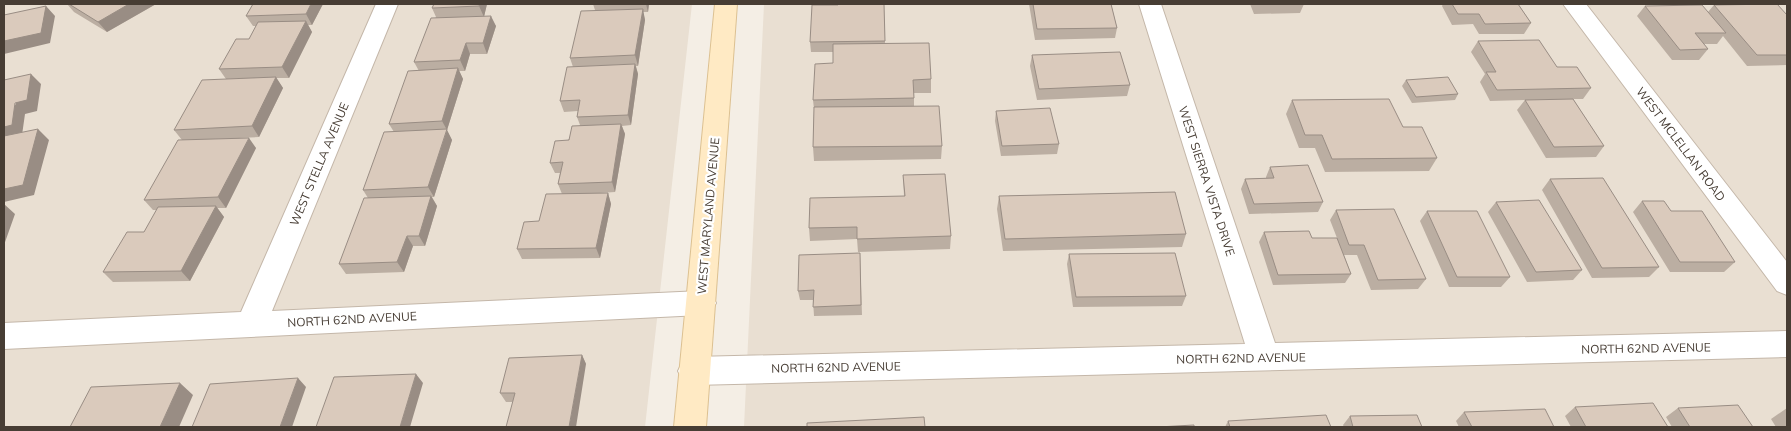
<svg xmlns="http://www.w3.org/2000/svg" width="1791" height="431" viewBox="0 0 1791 431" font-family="Mulish,sans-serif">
	<rect width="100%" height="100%" fill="#f4eee5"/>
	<path fill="#e9dfd2" d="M4 4H692L645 427H4Z
		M764 4H1787V427H744Z"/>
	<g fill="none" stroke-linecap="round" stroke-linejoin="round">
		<defs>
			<path id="street" d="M376 4H398L272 311 701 291 711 294 716 303 711 312 701 315 4 349V323L241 312Z
				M1139 4H1161L1275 343 1787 331V357L694 385 683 381 678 371 683 361 694 357 1245 344Z
				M1563 4H1586L1787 262V295L1777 291Z"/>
			<path id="secondary" d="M715 4H737L706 427H674Z"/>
		</defs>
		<use href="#street" stroke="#c4b7a9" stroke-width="2"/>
		<use href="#secondary" stroke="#dcc091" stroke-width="2"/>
		<use href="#street" fill="#fff" fill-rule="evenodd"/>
		<use href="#secondary" fill="#ffeac4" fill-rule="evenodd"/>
	</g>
	<path fill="#bbaea2" d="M67 4H156L107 32 74 12Z
		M253 4H323L312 25H308L312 32 289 78H276L283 88 259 137 239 138 256 148 226 208H217L224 217 190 281 113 282 103 272 144 232 157 210H153L144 200 182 140 174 130 226 79 219 69 249 39 256 26H253L246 16Z
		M487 4 484 16 496 26 487 54H470L465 71H459L463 79 447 130 452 140 434 197H432L437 206 425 246H413L404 272 346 274 339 264 368 198 363 190 394 132 389 124 419 71 414 62 436 17 432 8Z
		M593 4H649L648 12H643L645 20 638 66H636L638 74 631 125 622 126 625 134 615 192 584 194 608 193 611 204 600 258 522 259 517 249 562 194 558 184 560 173H555L550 163 580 125 577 117 578 111 564 112 560 101 573 67 570 58 595 10Z
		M884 4 885 43 931 79V93H914V106L942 146 941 159 814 161 813 147 814 109 813 100 833 63V52H811L810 42Z
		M1029 4H1111L1117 28 1115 38 1035 40Z
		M1250 4H1304L1300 13 1254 14Z
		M1443 4H1518L1531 23 1524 34H1479L1473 24 1452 25 1442 6Z
		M1714 5 1787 15V65L1747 66 1723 36 1717 44H1704L1708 49 1699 60H1672L1637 16 1645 6 1708 12Z
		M1478 41 1557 67 1591 88 1583 99H1573L1604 146 1596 157 1546 158 1517 110 1525 100 1490 101 1480 82 1485 74 1471 52Z
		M1032 55 1130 85 1127 96 1037 100 1030 66Z
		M1406 80 1458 94 1455 100 1412 103 1402 86Z
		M1292 100 1403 127 1437 158 1429 171 1325 172 1315 148H1299L1286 114Z
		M996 111 1059 144 1057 154 1001 156 995 121Z
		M1270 167 1323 202 1318 212 1249 214 1241 189 1245 179 1266 178V177Z
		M903 175 951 236 950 249 858 252 857 239 810 241 809 228 904 196Z
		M1550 179 1659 267 1649 277 1592 278 1542 190Z
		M999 196 1186 234 1182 247 1003 251 997 209Z
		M1642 201 1671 211 1735 262 1724 272H1670L1633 212Z
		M1496 202 1582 270 1573 280 1527 282 1488 212Z
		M1336 210 1426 279 1418 289 1371 290 1357 255H1344L1351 274 1345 283 1273 285 1259 242 1264 232 1312 238H1337L1330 220Z
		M1427 211 1510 277 1501 287H1449L1420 221Z
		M860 253 862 315 814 316 813 300H800L798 291Z
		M1069 254 1186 296 1182 306 1073 307 1067 264Z
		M582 355 586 364 512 402H506L500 393Z
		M1575 407 1668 427H1571L1565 416Z
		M1678 408 1753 427H1672L1666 417Z
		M1787 408V427H1776L1771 419Z
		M1464 412 1554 427H1459L1456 421Z
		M1350 416 1422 427H1344L1343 425Z
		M1228 421 1331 427H1225Z"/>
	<path fill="#998d84" d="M129 4H156L107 32 98 22Z
		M311 4H323L312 25 306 14Z
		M480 4H487L484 17 479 6Z
		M646 4H649L648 12Z
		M46 6 55 16 50 43 4 54V41Z
		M643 9 645 20 638 66 635 55Z
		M491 16 496 26 487 54 483 43Z
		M306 21 312 32 289 78 282 67Z
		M466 43 470 54 465 71 460 60Z
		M635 64 638 74 631 125 628 115Z
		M458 68 463 79 447 130 452 140 434 197 428 187 447 130 442 121Z
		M31 74 41 84 37 111 25 114 22 135 4 140V127Z
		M276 77 283 88 259 137 252 126Z
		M621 124 625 134 615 192 612 182Z
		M38 129 49 140 34 195 4 202V189Z
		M249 138 256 148 226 208 218 197Z
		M608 193 611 204 600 258 596 248Z
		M431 196 437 206 425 246 419 236Z
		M4 204 15 214 4 245Z
		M216 206 224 217 190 281 181 271Z
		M407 236 413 246 404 272 397 262Z
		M582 355 586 364 576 427H569Z
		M416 374 423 383 410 427H400Z
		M298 378 306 387 292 427H280Z
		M180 383 193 395 179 427H160Z"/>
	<path fill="#dacabc" stroke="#998d84" d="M69 4H129L98 22Z
		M253 4H311L306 14 246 16Z
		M434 4H480L479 6 432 8Z
		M838 4H884L885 41 810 42 812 5H838Z
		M1033 4H1111L1117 28 1037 29Z
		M1452 4H1518L1531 23 1485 24 1479 14H1458Z
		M1777 4 1787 15V55H1757L1714 5Z
		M1702 5 1726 33H1695L1708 49 1680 50 1645 6Z
		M46 6 41 33 4 41V15Z
		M643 9 635 55 570 58 581 11Z
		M491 16 483 43H466L460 60 414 62 431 18Z
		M306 21 282 67 219 69 236 39H249L258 22Z
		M1539 40 1557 67H1577L1591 88 1497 90 1486 72H1496L1478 41Z
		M929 43 931 79 913 80 914 98 813 100 815 64 833 63V44Z
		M1120 52 1130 85 1039 89 1032 55Z
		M635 64 628 115 577 117 580 100 560 101 567 67Z
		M458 68 442 121 389 124 408 71Z
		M31 74 27 100 15 103 12 125 4 127V80Z
		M276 77 252 126 174 130 202 80Z
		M1448 77 1458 94 1416 97 1406 80Z
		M1389 99 1403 127H1422L1437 158 1332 159 1322 135H1305L1292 100Z
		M1573 99 1604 146 1554 147 1525 100Z
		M939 106 942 146 813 147 814 107Z
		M1050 108 1059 144 1002 146 996 111Z
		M621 124 612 182 558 184 563 162 550 163 555 141 569 140 572 126Z
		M38 129 23 185 4 189V136Z
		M447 129 428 187 363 190 384 132Z
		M249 138 218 197 144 200 178 140Z
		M1308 165 1323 202 1254 204 1245 179 1274 178 1270 167Z
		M945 174 951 236 857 239V227L809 228 810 198 905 196 903 175Z
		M1603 178 1659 267 1602 268 1550 179Z
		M1175 192 1186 234 1005 239 999 196Z
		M608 193 596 248 517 249 524 222 539 221 546 194Z
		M431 196 419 236H407L397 262 339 264 364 198Z
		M1539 200 1582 270 1536 272 1496 202Z
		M1642 201H1664L1671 211H1702L1735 262H1680Z
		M216 206 181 271 103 272 127 232H144L158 207Z
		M1394 209 1426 279 1378 280 1364 245H1349L1336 210Z
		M1427 211H1477L1510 277H1457Z
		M1309 231 1312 238H1337L1351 274 1278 275 1264 232Z
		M860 253 861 305 813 307 814 290 798 291 799 255Z
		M1175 253 1186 296 1076 297 1069 254Z
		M582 355 569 427H506L515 393H500L509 358Z
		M416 374 400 427H316L334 377Z
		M298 378 280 427H192L210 384Z
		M180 383 160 427H70L91 387Z
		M1653 403 1668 427H1586L1575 407Z
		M1738 405 1753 427H1690L1678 408Z
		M1545 409 1554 427H1472L1464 412Z
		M1326 415 1331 427H1230L1228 421Z
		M1417 415 1422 427H1353L1350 416Z
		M924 417 925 427H807V423Z
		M1194 425V427H1158Z"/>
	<g text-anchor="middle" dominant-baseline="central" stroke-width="4.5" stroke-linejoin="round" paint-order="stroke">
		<g font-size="12" fill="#473d34" stroke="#fff">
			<text transform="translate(1681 144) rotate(53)">WEST MCLELLAN ROAD</text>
			<text transform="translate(319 164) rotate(-67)">WEST STELLA AVENUE</text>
			<text transform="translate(1207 181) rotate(72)">WEST SIERRA VISTA DRIVE</text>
			<text transform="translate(708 216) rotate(-85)">WEST MARYLAND AVENUE</text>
			<text transform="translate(352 319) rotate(-3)">NORTH 62ND AVENUE</text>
			<text transform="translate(1646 348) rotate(-1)">NORTH 62ND AVENUE</text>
			<text transform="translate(1241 358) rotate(-1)">NORTH 62ND AVENUE</text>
			<text transform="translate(836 367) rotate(-1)">NORTH 62ND AVENUE</text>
		</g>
	</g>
	<rect width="1791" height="431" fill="none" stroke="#473d34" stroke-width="10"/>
</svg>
